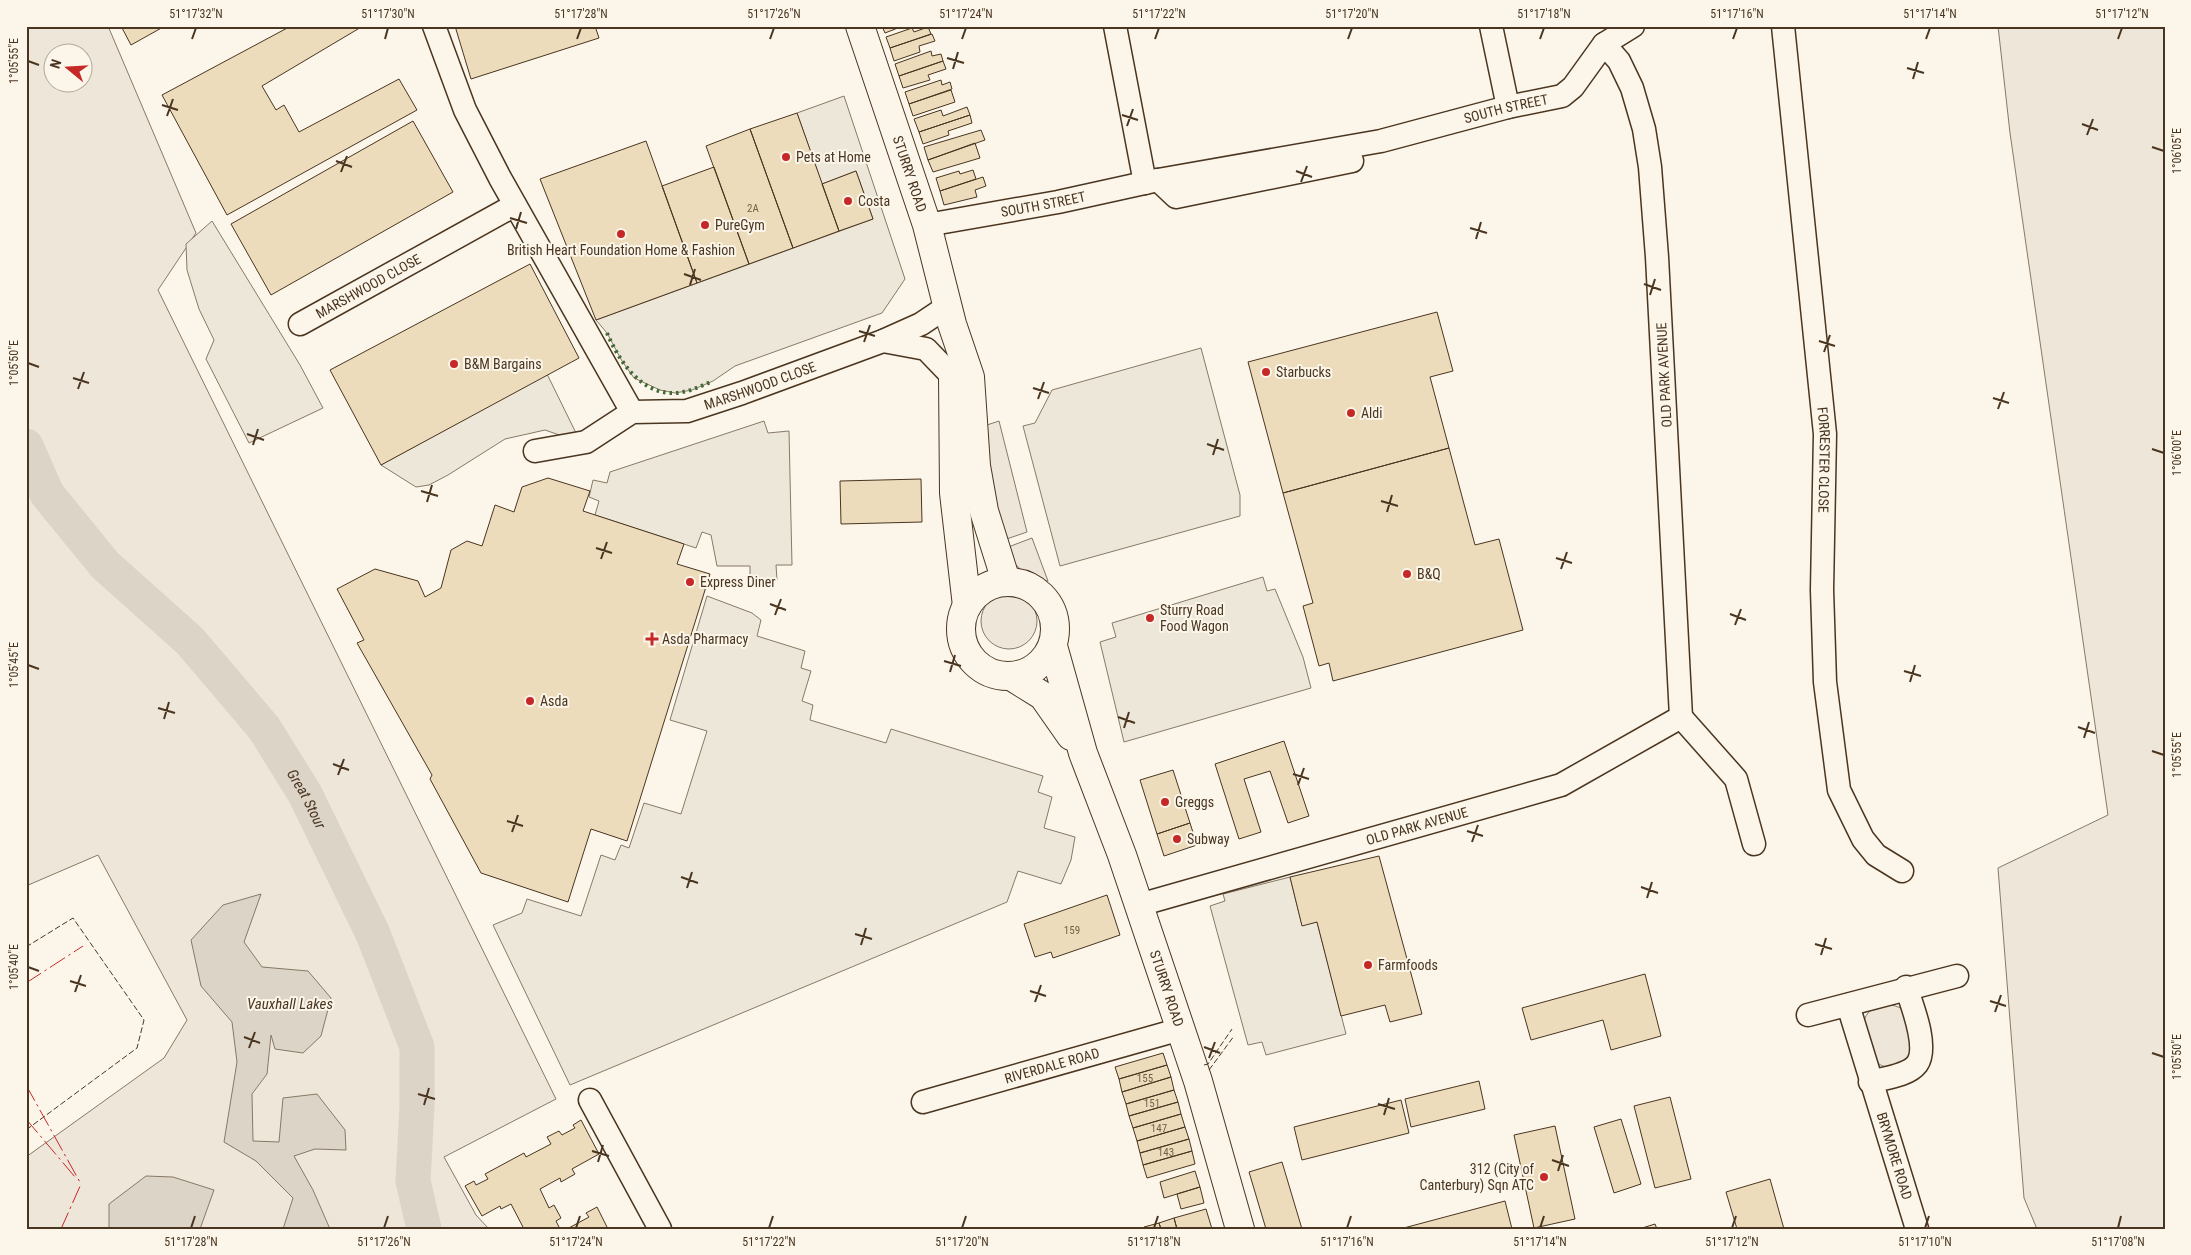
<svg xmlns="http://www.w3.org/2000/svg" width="2191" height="1255" viewBox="0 0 2191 1255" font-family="'Roboto Condensed',sans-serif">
	<rect width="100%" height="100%" fill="#fbf6e9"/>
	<path fill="#ede6d9" stroke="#887966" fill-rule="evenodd" d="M26 26H108L196 233 158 290 556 1099 444 1157 476 1215 489 1229H26V1157L164 1058 187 1020 98 855 26 886ZM52 52H82V82H52Z
		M1998 26H2165V1229H2037L2024 1198 1998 868 2108 815 2010 133Z
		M999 421 1027 532 998 542 984 426Z
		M1032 538 1048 581C1027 580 1015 565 1003 549Z
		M981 621a28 28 0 1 1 56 0a28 28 0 1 1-56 0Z
		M1883 1004C1921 1006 1913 1034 1908 1061L1893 1068C1888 1067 1882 1067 1878 1063 1872 1059 1863 1030 1864 1022 1865 1012 1875 1007 1883 1004Z"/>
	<path fill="#ede7d9" stroke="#887966" d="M844 96 905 279 882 313 735 366 713 381 692 390 675 393 660 390 634 378 622 361 607 333 596 320 873 219 856 171 822 184 797 113Z
		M212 221 300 365 323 408 249 443 206 359 214 340 199 309 187 270 186 244Z
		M1201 348 1240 495V516L1060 566 1023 426 1035 423 1052 390Z
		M547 374 576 433 565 437 545 430 505 439 448 475 429 485 416 487 381 465Z
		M764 421 768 433 789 431 792 565H776L777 580H750V566H717L711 535 702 532 696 548 595 515 599 501 589 497 593 480 607 483 610 472Z
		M1263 577 1267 591 1275 589 1303 657 1311 688 1124 742 1100 642 1116 637 1112 623Z
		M707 596 752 613 761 620 757 636 805 651 801 668 811 671 802 701 813 705 810 720 886 743 891 729 1043 776 1038 792 1052 797 1044 828 1075 837 1071 860 1061 884 1018 871 1007 902 570 1085 493 925 522 913 527 899 581 916 601 855 615 860 621 845 629 848 644 803 681 814 707 731 670 720Z
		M1290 877 1302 925 1317 922 1346 1034 1266 1055 1262 1042 1248 1045 1210 906 1225 901 1223 894Z"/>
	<path fill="#dcd4c6" stroke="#887966" d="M261 894 244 942 262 967 308 971 331 998 321 1036 303 1053 275 1049 271 1035 267 1074 252 1094 253 1141 279 1142 283 1098 317 1094 345 1130 346 1150 315 1149 294 1156 313 1190 330 1229H283L293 1198 256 1161 224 1142 237 1062 232 1022 201 986 191 940 223 905Z
		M146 1176 173 1177 214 1190 200 1229H109V1204Z"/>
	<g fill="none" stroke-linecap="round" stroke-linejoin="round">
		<path stroke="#dcd4c6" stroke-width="35" id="s1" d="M26 446 47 494 105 565 190 641 264 728 305 794 373 934 417 1047V1106L413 1181 424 1229"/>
	</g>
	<path fill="#ecdcbc" stroke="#4a3520" d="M121 26H165L131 45Z
		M291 26H363L262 86 276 110 284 105 299 132 399 79 417 110 227 215 162 95Z
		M455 26H595L599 38 471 79Z
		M882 26H903L885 33Z
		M928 27 931 34 890 48 886 37 912 28 914 32Z
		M932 34 935 41 919 46 920 52 894 61 890 48Z
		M931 51 932 56 941 54 943 61 899 76 895 64Z
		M943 61 946 69 928 75 930 80 903 88 899 76Z
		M941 80 942 85 950 82 952 89 909 104 905 92Z
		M951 90 955 102 913 116 909 104Z
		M967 107 970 115 919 132 914 119 941 110 943 116Z
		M797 113 839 231 793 248 750 129Z
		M970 115 972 123 948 131 949 135 923 144 919 132Z
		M413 121 453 192 271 295 231 224Z
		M750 129 793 248 749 264 706 146Z
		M981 130 985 140 928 160 924 147Z
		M646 141 697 283 596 320 540 179Z
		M975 143 980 158 933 172 928 160Z
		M714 167 749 264 697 283 662 186Z
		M973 170 976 179 940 191 936 178 959 171 960 174Z
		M856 171 873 219 839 231 822 184Z
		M983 177 986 186 975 190 977 197 944 205 940 191Z
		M530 264 579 358 381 465 330 370Z
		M1437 312 1453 371 1430 377 1449 448 1283 493 1248 362Z
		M1449 448 1475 545 1499 539 1523 630 1333 681 1329 663 1319 666 1303 606 1313 603 1283 493Z
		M548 478 590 491 583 511 684 544 677 564 710 574 627 841 591 829 568 902 481 873 430 779 432 775 357 643 364 640 337 589 375 569 418 581 425 597 441 588 451 550 467 541 482 546 495 505 514 512 522 487Z
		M921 479 922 522 841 524 840 481Z
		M1284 741 1309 816 1288 823 1270 771 1244 779 1261 832 1239 839 1215 764Z
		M1173 770 1190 823 1157 834 1140 780Z
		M1190 823 1197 845 1164 856 1157 834Z
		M1379 856 1422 1014 1390 1022 1385 1005 1341 1016 1317 922 1302 926 1290 877Z
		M1107 895 1120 935 1053 958 1051 952 1035 957 1024 924Z
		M1645 974 1661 1036 1611 1050 1603 1020 1531 1040 1522 1008Z
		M1163 1053 1167 1065 1119 1079 1115 1067Z
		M1167 1065 1171 1077 1122 1092 1119 1079Z
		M1171 1077 1174 1090 1126 1104 1122 1092Z
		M1479 1081 1485 1109 1411 1127 1405 1099Z
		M1174 1090 1178 1102 1129 1116 1126 1104Z
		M1670 1097 1691 1179 1655 1188 1634 1106Z
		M1401 1100 1409 1133 1302 1160 1294 1127Z
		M1178 1102 1181 1114 1133 1128 1129 1116Z
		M1181 1114 1185 1127 1137 1141 1133 1128Z
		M1621 1119 1641 1184 1614 1193 1594 1127Z
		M581 1120 599 1154 572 1169 575 1174 561 1182 560 1178 540 1189 549 1208 554 1205 561 1218 556 1221 560 1229H524L511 1204 501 1209 500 1206 482 1216 465 1186 474 1181 476 1185 488 1179 485 1174 524 1153 526 1157 551 1144 547 1137 559 1131 562 1135 575 1128 573 1125Z
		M1555 1126 1575 1219 1534 1228 1514 1135Z
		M1185 1127 1189 1139 1140 1153 1137 1141Z
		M1189 1139 1192 1151 1143 1165 1140 1153Z
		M1192 1151 1195 1164 1147 1178 1143 1165Z
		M1282 1162 1302 1229H1266L1249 1172Z
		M1195 1171 1200 1187 1164 1198 1160 1182Z
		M1770 1179 1784 1229H1737L1726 1192Z
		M1200 1187 1204 1203 1181 1209 1177 1194Z
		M1505 1201 1512 1229H1400Z
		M597 1207 608 1229H567L589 1217 586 1213Z
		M1206 1209 1212 1229H1177L1174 1218Z
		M1174 1218 1177 1229H1161L1159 1223Z
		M1159 1223 1161 1229H1144V1227Z
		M1655 1224 1657 1229H1639Z"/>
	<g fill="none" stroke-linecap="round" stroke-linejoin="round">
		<defs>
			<g id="minor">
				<path d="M434 26 465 110 500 178 632 412"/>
				<path d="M1115 26 1145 183"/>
				<path d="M1491 26 1508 107"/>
				<path id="s2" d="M1783 26 1825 434 1822 590 1825 682 1839 790 1863 839 1876 855 1902 871"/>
				<path d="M1158 180 1176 197 1352 161"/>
				<path id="s3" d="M927 225 1058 202 1158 180 1381 141 1508 107 1562 96 1573 87 1604 44 1633 26"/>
				<path id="s4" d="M300 324 515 205"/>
				<path d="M883 341 926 349 953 377"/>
				<path id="s5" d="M535 451 586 442 632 412 687 411 742 393 883 341 921 324 948 306"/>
				<path d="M1681 717 1736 779 1754 844"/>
				<path id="s6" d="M1139 905 1561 785 1681 717 1657 257 1650 167 1644 129 1632 88 1619 61 1604 44"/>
				<path id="s7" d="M1848 1005 1917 1229"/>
				<path d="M1808 1015 1957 976"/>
				<path d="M1870 1082C1884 1078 1908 1076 1917 1064 1929 1047 1912 1005 1906 987"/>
				<path d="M590 1100 660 1229"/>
				<path id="s8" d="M923 1102 1181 1029"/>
			</g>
			<g id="highway">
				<path id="s9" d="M860 26 927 225 952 324 970 377 976 466 984 511 1006 581"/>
				<path d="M953 376 954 493 967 606"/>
				<circle cx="1008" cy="629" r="47"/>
				<path id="s10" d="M1053 646 1083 753 1122 855 1198 1081 1240 1229"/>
				<path d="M1011 676 1043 696 1071 736"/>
			</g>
		</defs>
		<use href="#minor" stroke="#4a3520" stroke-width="25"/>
		<use href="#highway" stroke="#4a3520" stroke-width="30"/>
		<use href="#minor" stroke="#fbf6e9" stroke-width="22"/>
		<use href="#highway" stroke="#fbf6e9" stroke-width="28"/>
		<path stroke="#436837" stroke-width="4" stroke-dasharray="2.5 4" stroke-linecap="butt" d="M607 333C619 361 641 395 676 393 689 392 701 386 713 381"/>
		<path stroke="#4a3520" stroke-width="1" stroke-dasharray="6 2.5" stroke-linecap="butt" d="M26 947 73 918 144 1020 137 1048 26 1130
			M1204 1065 1208 1064 1232 1029
			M1209 1070 1234 1036"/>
		<path stroke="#c62828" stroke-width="1" stroke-dasharray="18 4 2.5 4" stroke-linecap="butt" d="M26 983 83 946
			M26 1085 81 1184
			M26 1119 75 1177
			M61 1229 81 1184"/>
	</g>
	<path fill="none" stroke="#4a3520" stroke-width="2" d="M192 39 196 28M385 39 388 28M577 39 581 28M770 39 774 28M962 39 966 28M1155 39 1159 28M1348 39 1352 28M1540 39 1544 28M1733 39 1737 28M1926 39 1930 28M2118 39 2122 28M947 58 964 63M28 61 39 65M1907 68 1924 73M953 69 958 52M1913 79 1918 62M162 105 178 110M1122 115 1138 120M167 116 173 99M2082 124 2098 130M1127 126 1133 109M2087 135 2093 119M2152 147 2164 151M336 161 352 167M1296 171 1312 177M341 172 347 156M1301 182 1307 166M510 218 527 223M1470 228 1487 233M516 229 521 212M1476 239 1481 222M684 274 701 280M1644 284 1661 290M690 285 695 269M1650 295 1655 279M859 331 875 336M1819 341 1835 346M864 342 870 325M1824 352 1830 335M28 363 39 367M73 378 89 383M1033 388 1049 393M78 389 84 372M1993 398 2009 403M1038 399 1044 382M1998 409 2004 392M247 434 264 440M1207 444 1224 450M253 445 258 429M2152 449 2164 453M1213 455 1218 439M421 491 438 496M1381 501 1398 506M427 502 432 485M1387 512 1392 495M596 548 612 553M1556 558 1572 563M601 559 607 542M1561 569 1567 552M770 604 786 610M1730 614 1746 620M775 615 781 599M1735 625 1741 609M944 661 961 666M28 665 39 669M1904 671 1921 676M950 672 955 655M1910 682 1915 665M158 708 175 713M1118 717 1135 723M164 719 169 702M2078 727 2095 733M1124 728 1129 712M2084 738 2089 722M2152 751 2164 755M333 764 349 770M1293 774 1309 779M338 775 344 759M1298 785 1304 768M507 821 523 826M1467 831 1483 836M512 832 518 815M1472 842 1478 825M681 877 698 883M1641 887 1658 893M687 888 692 872M1647 898 1652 882M855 934 872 939M1815 944 1832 949M861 945 866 928M1821 955 1826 938M28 967 39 971M70 981 86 986M1030 991 1046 996M75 992 81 975M1990 1001 2006 1006M1035 1002 1041 985M1995 1012 2001 995M244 1037 260 1043M1204 1047 1220 1053M249 1048 255 1032M2152 1053 2164 1057M1209 1058 1215 1042M418 1094 435 1099M1378 1104 1395 1109M424 1105 429 1088M1384 1115 1389 1098M592 1151 609 1156M1552 1160 1569 1166M598 1162 603 1145M1558 1171 1563 1155M191 1228 195 1216M384 1228 388 1216M576 1228 580 1216M769 1228 773 1216M962 1228 966 1216M1154 1228 1158 1216M1347 1228 1351 1216M1540 1228 1544 1216M1732 1228 1736 1216M1925 1228 1929 1216M2118 1228 2121 1216"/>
	<g fill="#c62828" stroke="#fbf6e9" stroke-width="2">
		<circle cx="786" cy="157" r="5"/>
		<circle cx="848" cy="201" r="5"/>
		<circle cx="705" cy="225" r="5"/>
		<circle cx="621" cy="234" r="5"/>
		<circle cx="454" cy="364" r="5"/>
		<circle cx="1266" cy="372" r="5"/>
		<circle cx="1351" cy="413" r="5"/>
		<circle cx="1407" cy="574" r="5"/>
		<circle cx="690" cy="582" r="5"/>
		<circle cx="1150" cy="618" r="5"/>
		<path d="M649.5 631.5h5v5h5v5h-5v5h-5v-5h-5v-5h5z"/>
		<circle cx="530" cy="701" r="5"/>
		<circle cx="1165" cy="802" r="5"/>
		<circle cx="1177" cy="839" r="5"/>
		<circle cx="1368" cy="965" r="5"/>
		<circle cx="1544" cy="1177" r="5"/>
	</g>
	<g text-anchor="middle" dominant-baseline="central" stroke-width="4" stroke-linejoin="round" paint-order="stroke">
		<g font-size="11" fill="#725f47">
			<text x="753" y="208">2A</text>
			<text x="1072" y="930">159</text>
			<text x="1145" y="1078">155</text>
			<text x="1152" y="1103">151</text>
			<text x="1159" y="1128">147</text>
			<text x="1166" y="1152">143</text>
		</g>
		<g font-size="14" fill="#4a3520" stroke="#fbf6e9">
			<text stroke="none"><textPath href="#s3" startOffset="591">SOUTH STREET</textPath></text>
			<text stroke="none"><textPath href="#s9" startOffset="156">STURRY ROAD</textPath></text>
			<text stroke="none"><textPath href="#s3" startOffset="118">SOUTH STREET</textPath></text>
			<text stroke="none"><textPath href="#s4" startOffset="78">MARSHWOOD CLOSE</textPath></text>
			<text transform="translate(1664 375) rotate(-93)">OLD PARK AVENUE</text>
			<text stroke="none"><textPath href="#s5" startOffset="239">MARSHWOOD CLOSE</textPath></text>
			<text stroke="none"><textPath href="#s2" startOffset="436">FORRESTER CLOSE</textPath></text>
			<text stroke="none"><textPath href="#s6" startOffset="289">OLD PARK AVENUE</textPath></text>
			<text stroke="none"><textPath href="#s10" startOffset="361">STURRY ROAD</textPath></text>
			<text stroke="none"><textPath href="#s8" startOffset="134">RIVERDALE ROAD</textPath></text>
			<text stroke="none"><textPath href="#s7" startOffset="158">BRYMORE ROAD</textPath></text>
		</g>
		<g font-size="14" fill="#4a3520" stroke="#fbf6e9" text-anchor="start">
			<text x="796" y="157">Pets at Home</text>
			<text x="858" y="201">Costa</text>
			<text x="715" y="225">PureGym</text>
			<text x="621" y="250" text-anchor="middle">British Heart Foundation Home &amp; Fashion</text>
			<text x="464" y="364">B&amp;M Bargains</text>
			<text x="1276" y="372">Starbucks</text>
			<text x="1361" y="413">Aldi</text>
			<text x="1417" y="574">B&amp;Q</text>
			<text x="700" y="582">Express Diner</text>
			<text x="1160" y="610">Sturry Road<tspan x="1160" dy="16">Food Wagon</tspan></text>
			<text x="662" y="639">Asda Pharmacy</text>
			<text x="540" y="701">Asda</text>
			<text x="1175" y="802">Greggs</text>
			<text x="1187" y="839">Subway</text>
			<text x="1378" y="965">Farmfoods</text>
			<text x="1534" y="1169" text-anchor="end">312 (City of<tspan x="1534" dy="16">Canterbury) Sqn ATC</tspan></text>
		</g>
		<g font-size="15" font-style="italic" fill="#4a3520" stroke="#fbf6e9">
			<text stroke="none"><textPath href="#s1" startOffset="455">Great Stour</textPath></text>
			<text x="290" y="1004">Vauxhall Lakes</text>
		</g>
	</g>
	<rect width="2191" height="1255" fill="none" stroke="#fbf6e9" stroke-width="55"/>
	<g transform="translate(68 68) rotate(288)"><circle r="24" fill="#fbf6e9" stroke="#b4a999"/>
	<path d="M0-4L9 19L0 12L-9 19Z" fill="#c62828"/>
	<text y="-8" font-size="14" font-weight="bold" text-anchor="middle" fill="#4a3520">N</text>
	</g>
	<rect x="28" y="28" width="2136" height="1200" fill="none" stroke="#4a3520" stroke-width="2"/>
	<g font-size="12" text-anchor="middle" fill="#4a3520">
		<text x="196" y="18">51°17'32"N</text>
		<text x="388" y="18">51°17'30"N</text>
		<text x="581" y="18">51°17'28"N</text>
		<text x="774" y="18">51°17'26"N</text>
		<text x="966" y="18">51°17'24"N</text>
		<text x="1159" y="18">51°17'22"N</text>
		<text x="1352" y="18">51°17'20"N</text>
		<text x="1544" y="18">51°17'18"N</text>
		<text x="1737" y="18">51°17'16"N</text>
		<text x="1930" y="18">51°17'14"N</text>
		<text x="2122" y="18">51°17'12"N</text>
		<text transform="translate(14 61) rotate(-90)" y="4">1°05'55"E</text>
		<text transform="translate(2177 151) rotate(-90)" y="4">1°06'05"E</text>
		<text transform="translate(14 363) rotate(-90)" y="4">1°05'50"E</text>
		<text transform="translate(2177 453) rotate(-90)" y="4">1°06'00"E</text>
		<text transform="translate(14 665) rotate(-90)" y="4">1°05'45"E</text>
		<text transform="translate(2177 755) rotate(-90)" y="4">1°05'55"E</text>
		<text transform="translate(14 967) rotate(-90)" y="4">1°05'40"E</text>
		<text transform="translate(2177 1057) rotate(-90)" y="4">1°05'50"E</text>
		<text x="191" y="1246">51°17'28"N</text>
		<text x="384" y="1246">51°17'26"N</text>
		<text x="576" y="1246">51°17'24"N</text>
		<text x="769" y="1246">51°17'22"N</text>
		<text x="962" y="1246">51°17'20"N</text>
		<text x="1154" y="1246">51°17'18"N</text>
		<text x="1347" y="1246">51°17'16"N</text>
		<text x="1540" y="1246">51°17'14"N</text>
		<text x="1732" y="1246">51°17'12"N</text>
		<text x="1925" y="1246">51°17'10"N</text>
		<text x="2118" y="1246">51°17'08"N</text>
	</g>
</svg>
